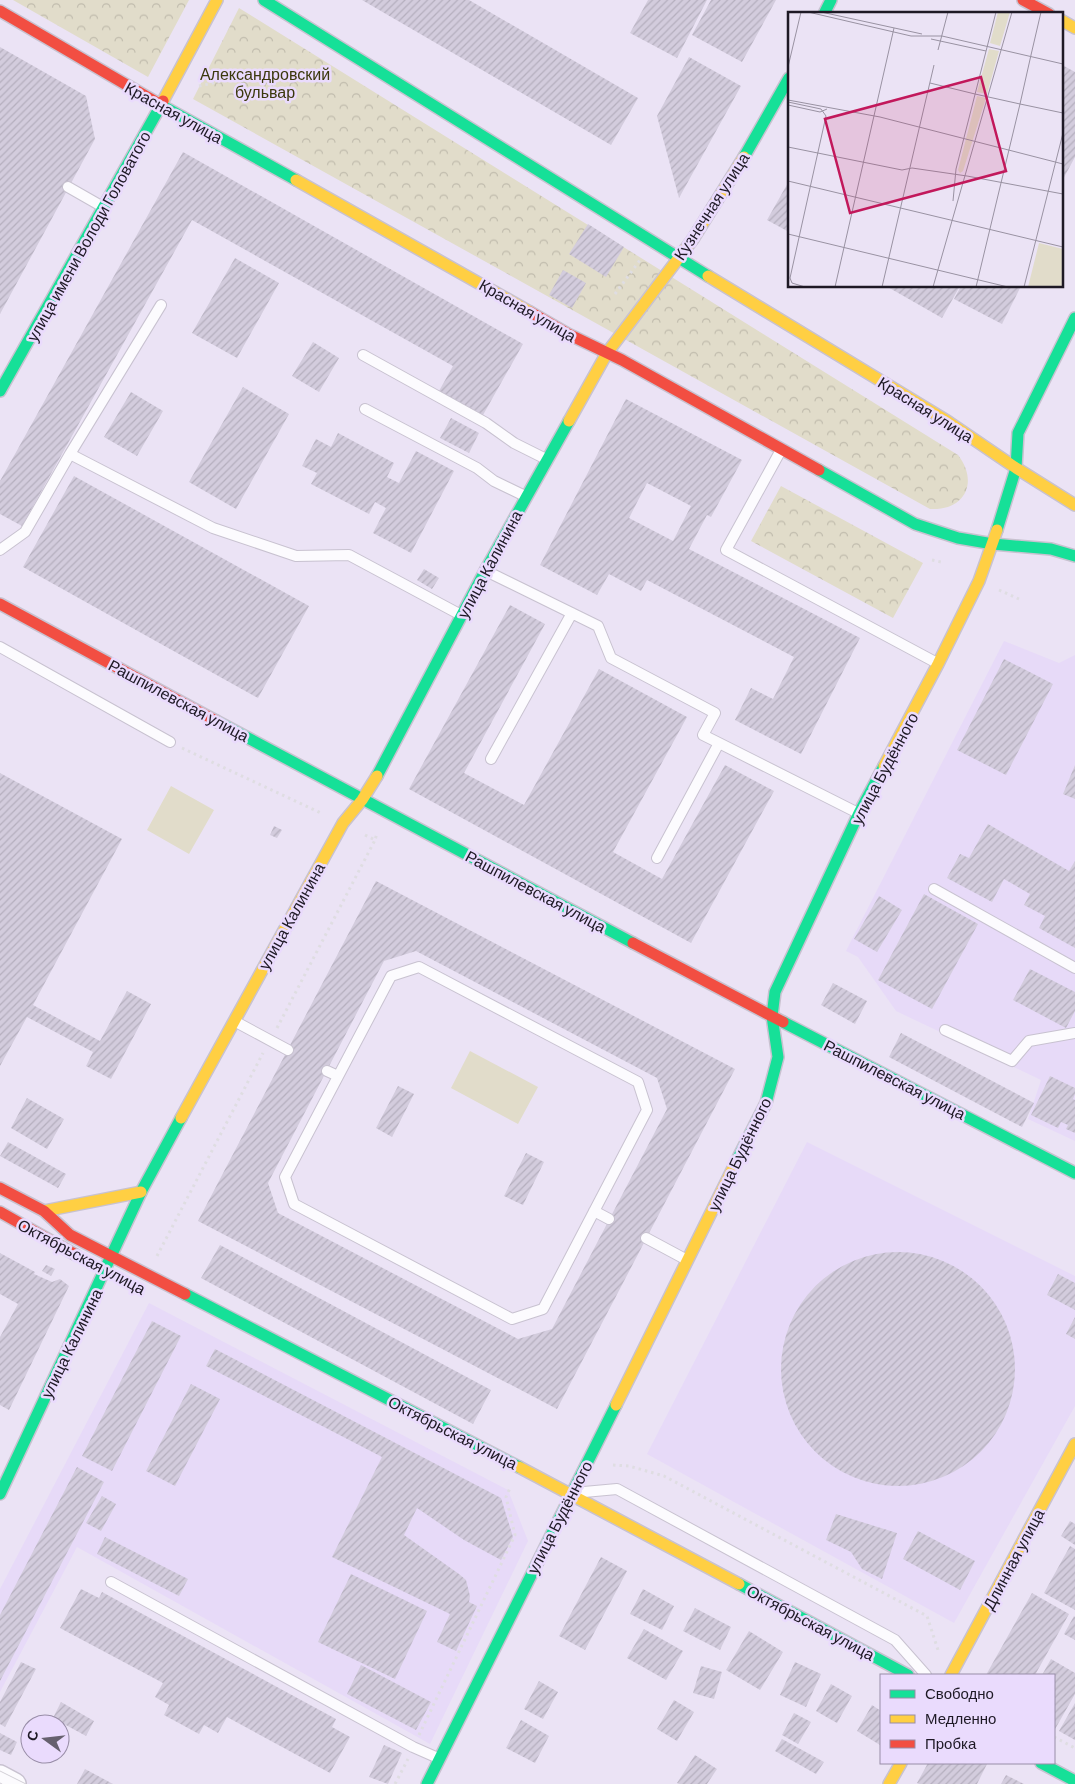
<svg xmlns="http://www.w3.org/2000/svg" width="1075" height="1784" viewBox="0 0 1075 1784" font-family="Barlow,sans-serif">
	<defs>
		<pattern id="park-crowns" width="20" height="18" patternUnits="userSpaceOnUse" patternTransform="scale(1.25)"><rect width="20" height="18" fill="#e1dcca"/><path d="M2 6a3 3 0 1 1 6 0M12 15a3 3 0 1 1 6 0" fill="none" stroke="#c1bcad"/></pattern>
		<pattern id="building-hatch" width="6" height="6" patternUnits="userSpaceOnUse" patternTransform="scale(1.25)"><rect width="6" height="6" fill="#d3ccdd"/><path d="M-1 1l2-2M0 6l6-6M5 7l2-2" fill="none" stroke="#b5afbe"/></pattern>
	</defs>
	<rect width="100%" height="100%" fill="#ebe3f5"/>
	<path fill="#e7daf8" d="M1004 641 1059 663 1075 655V1141L1028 1119 1041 1080 896 1011 858 957 846 951Z
		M807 1142 1075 1276V1406L954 1623 647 1454Z
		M149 1303 508 1490 528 1541 430 1744 77 1547 0 1692V1589Z"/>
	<path fill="#e1dcca" d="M171 786 214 810 189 854 147 830Z
		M470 1051 538 1087 518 1124 451 1088Z"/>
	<path fill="url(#park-crowns)" d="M13 0H189L148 77Z
		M239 8 958 455C979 482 965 511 930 509L193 99Z
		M781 486 923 563 893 618 751 541Z"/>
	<path fill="url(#building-hatch)" fill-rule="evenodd" d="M362 0H469L638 98 611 145Z
		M648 0H707L677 58 630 33Z
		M711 0H776L742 62 692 35Z
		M0 47 86 96 95 139 0 314Z
		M689 57 741 86 679 198 657 116Z
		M1064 66 1075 72V157L1061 183V71Z
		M183 152 523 344 483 415 439 391 453 366 192 220 22 526 0 514V481Z
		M789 181V232L767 220Z
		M588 224 624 247 606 277 569 254Z
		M235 258 279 283 237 358 192 333Z
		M563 270 586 283 572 308 549 295Z
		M886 286H960L942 318Z
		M961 286H1021L1002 324 954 299Z
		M313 342 339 358 319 392 292 376Z
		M243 387 289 414 236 509 189 482Z
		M131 392 163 411 137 456 104 437Z
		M626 399 742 460 711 517 707 515 689 549 860 638 801 754 735 720 751 688 773 699 794 657 647 580 641 591 609 574 597 595 540 565ZM647 483 691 506 673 541 629 518Z
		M451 418 479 433 469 453 440 438Z
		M338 433 394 463 387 477 399 483 416 451 454 471 411 553 373 533 386 508 375 502 369 514 311 484 317 473 302 466 316 439 331 447Z
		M74 476 309 606 258 698 23 567Z
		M424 569 439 578 432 589 417 580Z
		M510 605 545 624 464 773 524 805 599 669 687 717 613 852 662 879 725 765 774 791 691 943 409 789Z
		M1004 659 1053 684 1006 775 957 750Z
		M1075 765V799L1063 794Z
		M0 773 122 839 33 1005 100 1041 127 991 151 1004 111 1079 86 1066 93 1052 27 1017 0 1066Z
		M988 824 1069 871 1075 861V948L1039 928 1045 916 1024 905 1030 894 1004 879 992 902 947 878 960 854 969 858Z
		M274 826 282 830 277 838 270 835Z
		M376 881 735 1069 557 1409 198 1221ZM416 951 657 1078 667 1109 552 1329 518 1339 278 1213 268 1183 384 961Z
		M924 894 978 924 932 1009 878 980Z
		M879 896 902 910 877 952 854 939Z
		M1030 969 1075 992V1011L1066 1028 1013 1000Z
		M833 983 867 1001 855 1024 821 1005Z
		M901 1033 1034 1103 1022 1127 889 1057Z
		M1050 1076 1075 1088V1094L1073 1099 1075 1100V1133L1066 1129 1068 1125 1061 1122 1058 1128 1031 1115Z
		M398 1086 414 1094 392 1137 376 1128Z
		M27 1098 64 1119 47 1149 11 1128Z
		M8 1142 66 1174 58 1188 0 1156Z
		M526 1153 544 1162 523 1205 504 1196Z
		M220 1245 491 1390 473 1424 201 1278Z
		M781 1369a117 117 0 1 1 234 0a117 117 0 1 1-234 0Z
		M0 1253 35 1272 34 1274 52 1282 60 1279 69 1286 9 1410 0 1405V1337L18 1304 0 1294Z
		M46 1265 55 1269 51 1276 42 1271Z
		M1058 1274 1075 1283V1310L1047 1295Z
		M1075 1317V1339L1066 1334Z
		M152 1321 181 1336 112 1471 82 1456Z
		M215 1349 501 1498 513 1537 501 1560 464 1540 417 1508 404 1535 459 1574 466 1580 470 1596 469 1602 477 1606 456 1651 437 1642 450 1614 332 1557 382 1457 206 1366Z
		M191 1384 220 1399 175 1486 146 1471Z
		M77 1467 104 1482 0 1681V1615Z
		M102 1496 116 1504 101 1531 86 1523Z
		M836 1514 897 1533 882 1579 862 1569 851 1552 826 1540Z
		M1070 1521 1075 1524V1545L1061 1536Z
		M918 1531 975 1561 960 1590 903 1559Z
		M105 1537 188 1579 179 1596 97 1554Z
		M1070 1546 1075 1549V1610L1044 1593Z
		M601 1557 627 1571 585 1650 559 1636Z
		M351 1574 427 1611 395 1679 318 1642Z
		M81 1589 99 1598 102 1592 336 1719 332 1727 350 1737 330 1773 227 1717 218 1733 204 1725 199 1734 164 1715 169 1705 155 1697 163 1683 60 1628Z
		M643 1589 674 1606 662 1630 630 1614Z
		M1032 1593 1069 1614 1035 1675H986Z
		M695 1608 731 1627 720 1650 683 1631Z
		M1074 1616 1075 1617V1640L1064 1634Z
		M644 1629 683 1651 666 1680 627 1658Z
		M749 1631 783 1652 760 1690 726 1670Z
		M1051 1659 1075 1673V1694L1054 1731V1675H1042Z
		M21 1662 36 1669 5 1727 0 1724V1702Z
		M795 1662 821 1674 806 1707 780 1695Z
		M361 1665 431 1702 416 1730 347 1694Z
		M701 1666 722 1672 714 1699 693 1693Z
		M539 1681 558 1692 543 1719 524 1709Z
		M831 1684 852 1696 837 1723 816 1711Z
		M674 1700 694 1712 677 1741 657 1729Z
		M61 1702 94 1721 86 1736 53 1718Z
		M1075 1703V1740L1059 1731Z
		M872 1705 881 1711 880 1745 857 1731Z
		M794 1713 811 1722 798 1744 782 1735Z
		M521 1720 549 1736 535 1763 506 1748Z
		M0 1733 17 1742 11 1755 0 1750Z
		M782 1739 824 1762 816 1774 775 1751Z
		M384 1745 402 1753 388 1784 369 1777Z
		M695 1755 717 1769 707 1784H679L677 1783Z
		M928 1763H985L987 1764 977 1784H919L917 1783Z
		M85 1769 113 1784H77Z
		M1006 1775 1024 1784H1001Z"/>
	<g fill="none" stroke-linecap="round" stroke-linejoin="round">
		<defs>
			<path id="lane" d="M68 187 103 207
				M161 305 70 454 213 528 296 556 349 555 461 615
				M363 355 486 423 514 443 546 459
				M365 409 477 468 494 481 525 496
				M781 450 726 550 937 663
				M0 550 25 532 70 454
				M486 571 598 626 611 658 715 713 703 735 719 743
				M0 647 170 742
				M491 759 572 613
				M657 858 719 743 858 813
				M934 889 1075 968
				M419 967 638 1082 647 1110 543 1309 512 1319 294 1204 285 1177 391 976Z
				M236 1022 288 1050
				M945 1030 1012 1061 1029 1041 1075 1033
				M327 1071 338 1076
				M594 1211 609 1219
				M646 1238 687 1260
				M584 1492 617 1489 895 1640 926 1675
				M111 1582 413 1747 438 1758"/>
			<path id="street" d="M0 1776 15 1784"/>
			<path id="fast" d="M264 0 708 276
				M824 14 831 0
				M744 157 789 78
				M0 391 161 105 296 180
				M819 470 915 524 958 538 993 544 1051 549 1075 556
				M997 530 1016 468 1018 433 1075 318
				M216 721 633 943
				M377 776 485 571 569 421
				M783 1022 1075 1173
				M737 1160 766 1103 778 1057 772 1016 775 992 859 813 884 766
				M185 1294 519 1467
				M0 1494 141 1192 181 1118
				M739 1584 908 1675
				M1041 1763 1075 1781
				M427 1784 616 1405"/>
			<path id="slow" d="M1061 20 1075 28
				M163 101 217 0
				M296 180 530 312
				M708 276 947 421 1016 468 1075 505
				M569 421 607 353 693 239 744 157
				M884 766 938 664 979 581 997 530
				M181 1118 343 823 362 800 377 776
				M44 1211 141 1192
				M616 1405 737 1160
				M519 1467 739 1584
				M951 1675 1075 1444
				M889 1784 901 1763"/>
			<path id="jam" d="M1023 0 1049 14
				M0 11 161 105 163 101
				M530 312 568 334 622 360 819 470
				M0 604 216 721
				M633 943 783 1022
				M0 1188 44 1211 70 1235 185 1294
				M0 1212 76 1255"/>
		</defs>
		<use href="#lane" stroke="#c8c2d0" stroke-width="12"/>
		<use href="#street" stroke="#c8c2d0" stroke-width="24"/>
		<use href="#fast" stroke="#c8c2d0" stroke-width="14"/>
		<use href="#slow" stroke="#c8c2d0" stroke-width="14"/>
		<use href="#jam" stroke="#c8c2d0" stroke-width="14"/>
		<path stroke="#dfdde2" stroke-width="3" stroke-dasharray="2.5 4" stroke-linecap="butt" d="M199 86 253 74
			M615 294 640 260
			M932 560 941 562
			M999 590 1019 599
			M182 748 323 814
			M365 835 375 840 377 833
			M277 1028 375 840
			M157 1256 263 1053
			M613 1465 629 1466 664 1476 927 1616 938 1650
			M419 1735 515 1535 506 1497 510 1488
			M1054 1737 1075 1748
			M395 1784 408 1759"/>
		<use href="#lane" stroke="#fcfbfe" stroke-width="10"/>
		<use href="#street" stroke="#fcfbfe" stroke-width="21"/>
		<use href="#fast" stroke="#16e098" stroke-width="11"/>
		<use href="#slow" stroke="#ffcf43" stroke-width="11"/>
		<use href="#jam" stroke="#f24e42" stroke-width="11"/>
		<path stroke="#d2cfd6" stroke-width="1" d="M0 1771 26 1784
			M0 1783 2 1784"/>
	</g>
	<g text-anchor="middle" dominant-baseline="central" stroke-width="5" stroke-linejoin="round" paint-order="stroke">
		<g font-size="16" fill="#3b380c" stroke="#eadbfd">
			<text x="265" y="73">Александровский<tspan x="265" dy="18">бульвар</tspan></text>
		</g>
		<g font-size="16" fill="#1e1925" stroke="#eadbfd">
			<text transform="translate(174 112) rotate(29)">Красная улица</text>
			<text transform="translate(711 206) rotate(-57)">Кузнечная улица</text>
			<text transform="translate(88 236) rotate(-61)">улица имени Володи Головатого</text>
			<text transform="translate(528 310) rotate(30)">Красная улица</text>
			<text transform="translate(926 409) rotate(32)">Красная улица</text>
			<text transform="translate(489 564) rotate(-62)">улица Калинина</text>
			<text transform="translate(179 700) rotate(28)">Рашпилевская улица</text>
			<text transform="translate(884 768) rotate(-62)">улица Будённого</text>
			<text transform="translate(536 891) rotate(28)">Рашпилевская улица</text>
			<text transform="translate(291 916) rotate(-61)">улица Калинина</text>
			<text transform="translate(895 1079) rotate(27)">Рашпилевская улица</text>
			<text transform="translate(739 1154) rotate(-64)">улица Будённого</text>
			<text transform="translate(82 1256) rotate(28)">Октябрьская улица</text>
			<text transform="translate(71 1343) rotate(-64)">улица Калинина</text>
			<text transform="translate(453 1432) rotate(27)">Октябрьская улица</text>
			<text transform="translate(559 1517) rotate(-63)">улица Будённого</text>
			<text transform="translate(1013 1559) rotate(-62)">Длинная улица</text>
			<text transform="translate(811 1622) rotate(28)">Октябрьская улица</text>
		</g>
	</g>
	<g transform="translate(788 12)">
		<rect width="275" height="275" fill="#ebe3f5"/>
		<path d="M251 231 275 237V275H240Z" fill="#e1dcca"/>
		<path d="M210 0H222L212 34 202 31ZM201 37 211 39 199 82 189 80ZM189 84 198 86 175 159 172 161 170 158Z" fill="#e1dcca"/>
		<path fill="none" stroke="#9992a2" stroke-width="1" d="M20 0 123 24H154L275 52M33 0 134 22M143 27 198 39M150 38 160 0M243 43 253 0M0 55 13 0M142 71 187 82M187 82 232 92 243 43M0 88 92 105 275 152M0 90 33 97 38 104 2 266 4 271 17 275M0 93 32 100 39 97M0 135 114 158 124 156 179 164 275 182M0 169 275 235M165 189 168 157 208 0M0 222 220 275M47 275 106 16M94 275 146 53M145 275 224 0M188 275 232 92 275 101M236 275 275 121"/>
		<path fill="#c2185b" fill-opacity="0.15" stroke="#c2185b" stroke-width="2.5" d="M193 65 218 159 62 201 37 107Z"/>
		<rect width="275" height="275" fill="none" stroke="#1e1925" stroke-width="2.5"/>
	</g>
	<rect x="880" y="1674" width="175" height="90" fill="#eadbfd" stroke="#988da7"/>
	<rect x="890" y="1690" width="25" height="8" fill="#16e098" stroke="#988da7"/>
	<text x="925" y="1699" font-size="15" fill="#1e1925">Свободно</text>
	<rect x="890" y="1715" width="25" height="8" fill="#ffcf43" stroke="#988da7"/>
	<text x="925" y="1724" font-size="15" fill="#1e1925">Медленно</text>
	<rect x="890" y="1740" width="25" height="8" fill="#f24e42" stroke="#988da7"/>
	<text x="925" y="1749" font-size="15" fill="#1e1925">Пробка</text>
	<g transform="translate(45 1739) rotate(285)"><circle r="24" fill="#eadbfd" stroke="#988da7"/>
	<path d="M0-4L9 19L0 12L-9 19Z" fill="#66606e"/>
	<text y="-8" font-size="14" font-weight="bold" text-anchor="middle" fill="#1e1925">С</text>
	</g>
</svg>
